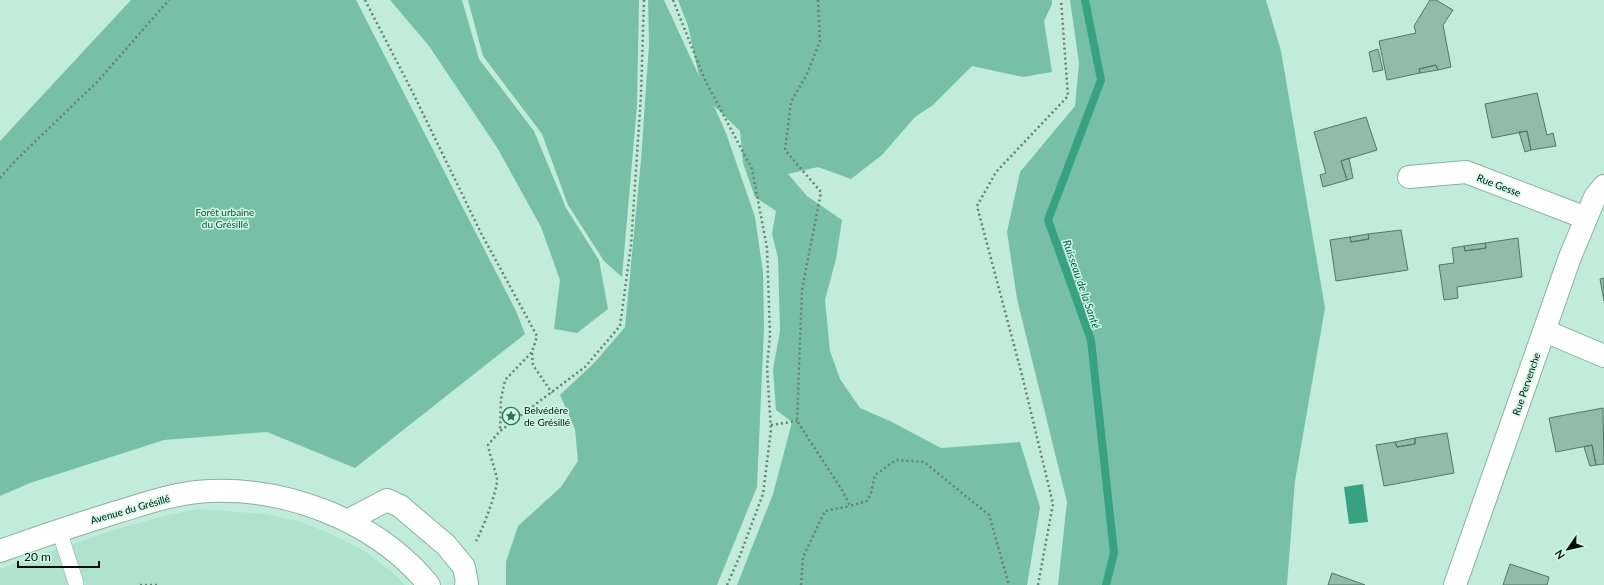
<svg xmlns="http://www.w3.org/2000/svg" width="1604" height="585" viewBox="0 0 1604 585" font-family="Lato,sans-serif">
	<rect width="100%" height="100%" fill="#c1ecdb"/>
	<path fill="#afe3d0" d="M198 509 267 514 301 522 331 534 363 550 393 573 405 585H0V569L117 529 163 516Z"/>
	<path fill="#77c0a7" d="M131 0H356L516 311 525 334 355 468 267 432 164 440 30 483 0 496V141Z
		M390 0H462L479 59 534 131 566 208 599 260 608 309 577 333 554 329 560 280 541 227 498 149 429 46Z
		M468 0H639L637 105 622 277 604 261 568 205 542 134 483 56Z
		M648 0H664L699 76 688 26 678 0H1052V4L1044 21 1052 72 1023 77 972 66 933 105 915 117 882 155 851 179 818 167 788 174 807 196 842 220 836 259 825 300 830 351 840 379 860 408 890 421 941 448 1020 442 1040 507 1027 585H737L773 494 792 422 776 410 773 369 780 331 778 258 772 234 776 211 755 197 743 163 740 131 714 106 726 133 755 217 763 272 764 328 757 487 717 585H506V562L518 526 561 487 578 461 575 429 560 395 595 362 625 327 641 160 649 44Z
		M1070 0H1266L1281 51 1325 308 1295 481 1287 585H1058L1067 502 1017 299 1007 232 1020 172 1075 106 1079 63Z"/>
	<path fill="#37a182" d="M1363 484 1368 522 1349 524 1344 487Z"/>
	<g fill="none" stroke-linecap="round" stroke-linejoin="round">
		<path stroke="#37a182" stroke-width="8" d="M1085 0 1101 80 1048 220 1091 340 1114 553 1106 585"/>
	</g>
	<path fill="#92bbab" stroke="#51786a" d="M1430 0H1436L1453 10 1443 25 1451 67 1438 70 1436 65 1419 69 1420 73 1387 80 1379 41 1416 33 1414 26Z
		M1378 49 1383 70 1373 72 1369 52Z
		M1436 65 1438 70 1420 73 1419 69Z
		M1537 93 1547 135 1553 133 1556 146 1531 150 1527 131 1492 138 1485 104Z
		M1366 117 1377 150 1341 161 1347 180 1323 187 1320 175 1326 173 1314 132Z
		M1527 131 1531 150 1525 152 1519 132Z
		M1349 158 1353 178 1347 180 1341 161Z
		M1401 230 1408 270 1336 281 1330 240 1350 237 1351 242 1369 239 1368 234Z
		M1368 234 1369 239 1351 242 1350 237Z
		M1518 238 1522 277 1457 287 1458 298 1444 300 1439 265 1454 263 1452 248 1464 246 1465 251 1486 248 1485 243Z
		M1485 243 1486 248 1465 251 1464 246Z
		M1604 278V301L1600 279Z
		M1603 408 1604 464 1596 465 1592 445 1556 452 1549 418Z
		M1447 433 1454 473 1384 486 1376 445 1395 442 1397 447 1415 444V438Z
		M1415 438V444L1397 447 1395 442Z
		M1592 445 1596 465 1590 466 1584 447Z
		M1510 564 1549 577 1547 585H1503Z
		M1332 573 1365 585H1328Z"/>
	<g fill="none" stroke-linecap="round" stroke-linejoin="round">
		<defs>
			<path id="lane" d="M59 530 76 583"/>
			<path id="street" d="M1409 177 1466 172 1586 218
				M1545 331 1604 356
				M347 521 387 500 400 506 446 545 464 567 467 583 466 585
				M0 551C39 537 78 524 117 512 144 504 169 495 197 492 281 484 375 519 429 585
				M1455 585 1570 257 1595 197 1604 186"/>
		</defs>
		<use href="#lane" stroke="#88b1a1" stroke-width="16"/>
		<use href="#street" stroke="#88b1a1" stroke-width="24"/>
		<path stroke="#648075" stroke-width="2.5" stroke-dasharray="2 3" stroke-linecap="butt" d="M365 0 412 91 481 233 537 336 532 352 505 380 501 399 500 431
			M673 0 705 80 752 169 767 248 770 335 767 368 771 430 763 494 739 558 727 585
			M818 0 820 41 807 74 791 102 785 150 821 192 802 290 797 421 842 490 850 506 867 501 871 493 875 475 896 460 924 462 989 515 1009 585
			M0 178 16 160 97 82 169 0
			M532 353 533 365 552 393
			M771 425 797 421
			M476 541C482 531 498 489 497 479 495 468 490 457 488 445L500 431 585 367 620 326 631 245 641 95 644 0
			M140 585H158
			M801 585 803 557 825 511 850 506
			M1038 585 1053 504 1023 379 977 206 996 172 1068 96 1061 0"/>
		<use href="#lane" stroke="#fff" stroke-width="15"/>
		<use href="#street" stroke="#fff" stroke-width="22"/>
	</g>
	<defs>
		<symbol id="sight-ring" viewBox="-11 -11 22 22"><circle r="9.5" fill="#cef9e8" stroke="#316f5c" stroke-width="1.5"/><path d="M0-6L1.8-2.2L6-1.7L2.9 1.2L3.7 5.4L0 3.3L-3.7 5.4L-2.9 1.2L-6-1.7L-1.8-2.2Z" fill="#316f5c"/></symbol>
	</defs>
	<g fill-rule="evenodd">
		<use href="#sight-ring" x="501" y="406" width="20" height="20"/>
	</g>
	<g text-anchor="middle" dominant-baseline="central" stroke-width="3" stroke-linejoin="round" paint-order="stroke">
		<g font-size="10" fill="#020f0a" stroke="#cef9e8">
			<text transform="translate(1499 185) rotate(21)">Rue Gesse</text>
			<text transform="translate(1526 384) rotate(-71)">Rue Pervenche</text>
			<text transform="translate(130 509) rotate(-16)">Avenue du Grésillé</text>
		</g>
		<g font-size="10" fill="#113f31" stroke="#cef9e8">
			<text x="225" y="212">Forêt urbaine<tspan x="225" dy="12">du Grésillé</tspan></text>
		</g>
		<g font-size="10" fill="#020f0a" stroke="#cef9e8" text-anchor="start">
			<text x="524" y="410">Belvédère<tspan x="524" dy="12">de Grésillé</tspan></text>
		</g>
		<g font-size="11" font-style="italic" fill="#085e49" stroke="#cef9e8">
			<text transform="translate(1082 284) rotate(71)">Ruisseau de la Santé</text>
		</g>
	</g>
	<g transform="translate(1568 549) rotate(236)" stroke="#cef9e8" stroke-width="3" paint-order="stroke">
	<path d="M0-3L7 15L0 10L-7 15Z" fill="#020f0a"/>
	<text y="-6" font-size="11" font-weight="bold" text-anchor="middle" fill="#020f0a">N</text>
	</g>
	<path d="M18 561v6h81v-6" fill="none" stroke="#020f0a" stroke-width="2"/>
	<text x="24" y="561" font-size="12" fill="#020f0a" stroke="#cef9e8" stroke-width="3" paint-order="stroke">20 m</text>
</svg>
